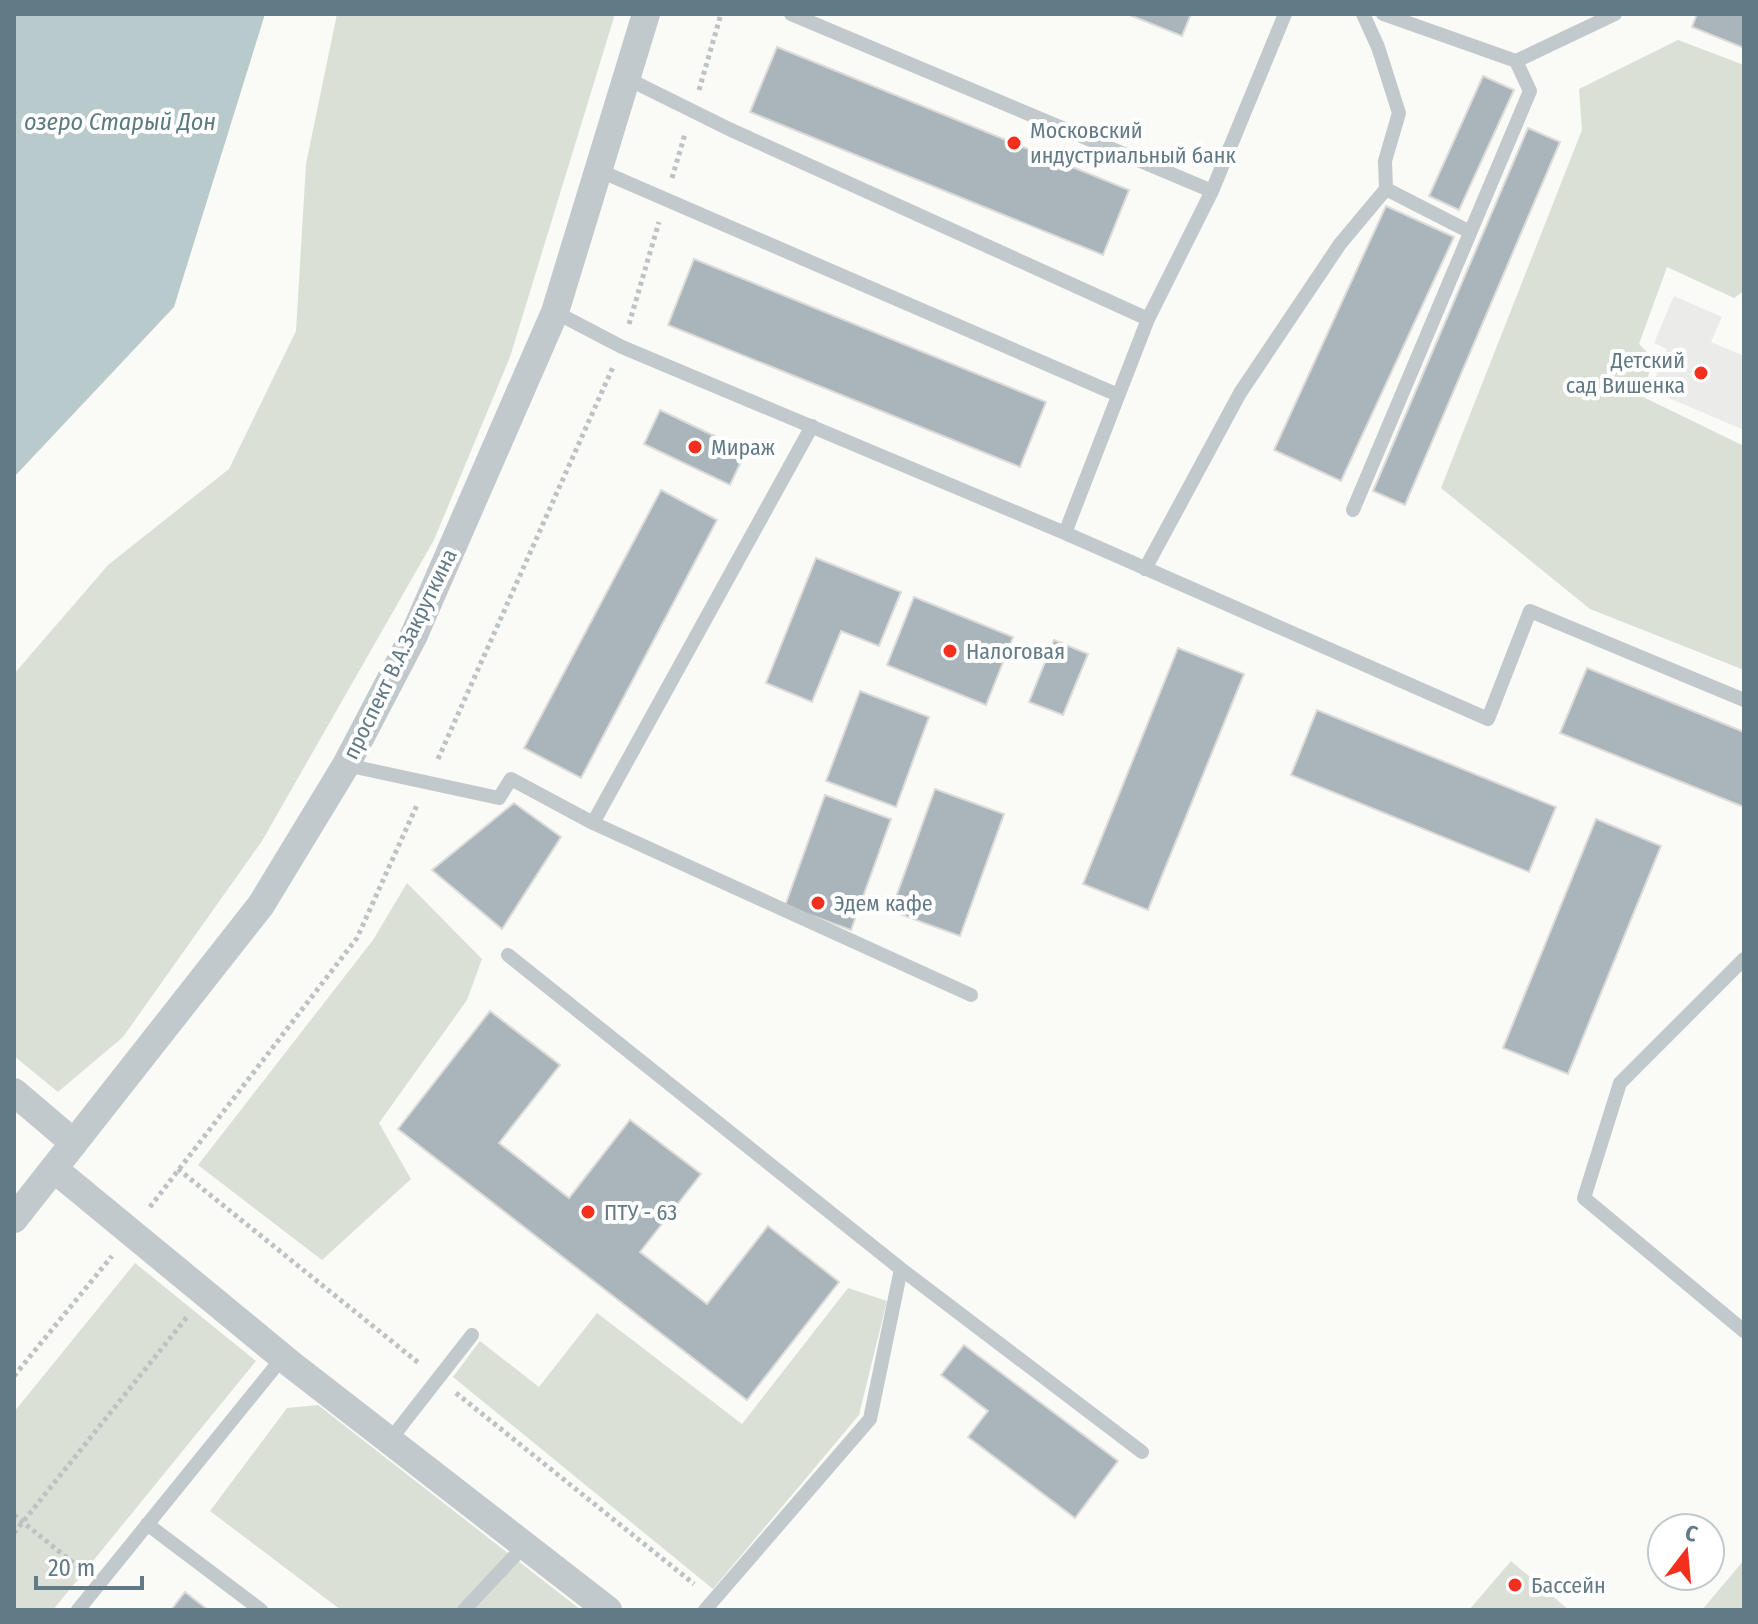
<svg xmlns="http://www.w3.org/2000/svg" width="1758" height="1624" viewBox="0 0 1758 1624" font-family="'Fira Sans Condensed',sans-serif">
	<rect width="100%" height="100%" fill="#fafaf7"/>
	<path fill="#ebebea" d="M1674 296 1722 317 1711 342 1744 356V430L1650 390 1667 349 1654 343Z"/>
	<path fill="#dbe0d6" d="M337 14H615L510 357 434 540 262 841 123 1037 58 1092 14 1056V674L108 565 229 469 296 331 306 164Z
		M1678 40 1744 65V291L1734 298 1667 267 1639 344 1654 359 1641 396 1744 446V670L1590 609 1441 488 1582 130 1579 89Z
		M407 883 482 959 467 1000 379 1123 411 1179 322 1260 198 1165 373 940Z
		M135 1263 256 1361 53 1610H14V1412Z
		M848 1288 887 1301 859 1415 713 1589 453 1377 480 1341 539 1387 597 1313 742 1424Z
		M318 1405 581 1610H341L210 1511 287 1408Z
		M1744 1560V1610H1702Z
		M1511 1561 1569 1610H1469Z"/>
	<path fill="#b9cacc" d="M14 14H265L174 307 14 477Z"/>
	<path fill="#a9b5ba" stroke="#dcdbd9" stroke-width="2" d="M1127 14H1191L1182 36Z
		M1697 14H1744V48L1692 27Z
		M777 47 1129 190 1103 255 750 112Z
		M1483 76 1514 90 1459 210 1429 196Z
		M1528 128 1560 142 1405 505 1373 491Z
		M1386 206 1454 237 1341 481 1274 450Z
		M694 259 1046 402 1020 467 668 325Z
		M660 410 746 451 730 485 644 444Z
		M661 490 717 520 581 778 524 748Z
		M816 558 901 592 879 646 841 631 812 702 766 683Z
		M914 597 1013 637 986 705 887 665Z
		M1054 640 1088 654 1063 715 1029 702Z
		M1178 648 1244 674 1148 910 1083 884Z
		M1587 668 1744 732V807L1560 733Z
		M860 691 929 717 896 807 826 781Z
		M1317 710 1556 807 1529 872 1291 775Z
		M935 789 1004 814 960 936 891 911Z
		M825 795 891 819 851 930 785 906Z
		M514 803 561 837 502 929 432 870Z
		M1596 819 1661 846 1568 1074 1503 1048Z
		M490 1011 560 1065 499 1143 569 1198 630 1120 701 1174 640 1252 707 1304 768 1226 839 1282 747 1400 398 1129Z
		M964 1345 1118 1461 1075 1518 968 1437 988 1411 941 1375Z
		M185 1592 208 1610H171Z"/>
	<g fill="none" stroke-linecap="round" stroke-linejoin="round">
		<path stroke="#bdc2c4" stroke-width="5" stroke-dasharray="4 4" stroke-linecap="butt" d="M699 90 721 14
			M672 178 685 134
			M629 324 659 222
			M438 759 613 367
			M178 1169 420 1364
			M150 1207 357 938 417 805
			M14 1376 112 1256
			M456 1393 694 1584
			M14 1515 82 1570
			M14 1533 187 1317"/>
		<path stroke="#c2c9cc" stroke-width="14" d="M791 14 1212 191
			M1363 14 1378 47 1399 113 1385 161 1386 189 1470 232
			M1383 14 1516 61 1615 14
			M626 78 729 129 1148 319
			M598 170 1118 395
			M555 312 622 347 1065 533 1148 319 1212 191 1285 14
			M1353 510 1530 91 1516 61
			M1065 533 1488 719 1530 611 1744 700
			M1145 569 1240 393 1340 244 1386 189
			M346 765 499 798 511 779 593 823 812 426
			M593 823 971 995
			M508 955 901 1269 870 1419 705 1610
			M1744 959 1620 1083 1584 1198 1744 1331
			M901 1269 1142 1452
			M390 1440 472 1335
			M147 1524 261 1610
			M78 1610 283 1357
			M464 1610 525 1545"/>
		<path stroke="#c2c9cc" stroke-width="28" d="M14 1092 74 1143
			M54 1169 292 1365 608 1610
			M14 1219 261 905 346 765 414 635 555 312 646 14"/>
	</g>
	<g fill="#f42f1d" stroke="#fff" stroke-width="3">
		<circle cx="1014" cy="143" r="8"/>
		<circle cx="1701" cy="373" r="8"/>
		<circle cx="695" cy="447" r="8"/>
		<circle cx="950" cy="651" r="8"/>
		<circle cx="818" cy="903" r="8"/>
		<circle cx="588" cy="1212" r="8"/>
		<circle cx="1515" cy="1585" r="8"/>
	</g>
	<g text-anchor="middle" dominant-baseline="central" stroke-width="8" stroke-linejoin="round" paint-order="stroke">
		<g font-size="22" fill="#627a85" stroke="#fff" text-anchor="start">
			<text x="1030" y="130">Московский<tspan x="1030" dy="25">индустриальный банк</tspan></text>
			<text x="1685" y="360" text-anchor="end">Детский<tspan x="1685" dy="25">сад Вишенка</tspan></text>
			<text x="711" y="447">Мираж</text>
			<text x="966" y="651">Налоговая</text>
			<text x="834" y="903">Эдем кафе</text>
			<text x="604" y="1212">ПТУ - 63</text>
			<text x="1531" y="1585">Бассейн</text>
		</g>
		<g font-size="22" fill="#627a85" stroke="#fff">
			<text transform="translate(400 654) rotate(-64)">проспект В.А.Закруткина</text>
		</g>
		<g font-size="24" font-style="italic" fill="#5d7b7e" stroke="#fff">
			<text x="120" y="122">озеро Старый Дон</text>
		</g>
	</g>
	<rect width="1758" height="1624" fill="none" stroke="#627a85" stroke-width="32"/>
	<g transform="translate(1686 1552) rotate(16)"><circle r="38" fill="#ffffff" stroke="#c0cace" stroke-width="2"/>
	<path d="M0-6L14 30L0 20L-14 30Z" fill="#f42f1d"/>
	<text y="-12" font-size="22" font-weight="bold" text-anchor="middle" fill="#627a85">С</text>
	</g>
	<path d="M36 1576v12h106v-12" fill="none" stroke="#627a85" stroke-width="4"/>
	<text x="48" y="1576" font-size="24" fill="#627a85" stroke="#ffffff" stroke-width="6" paint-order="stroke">20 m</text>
</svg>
